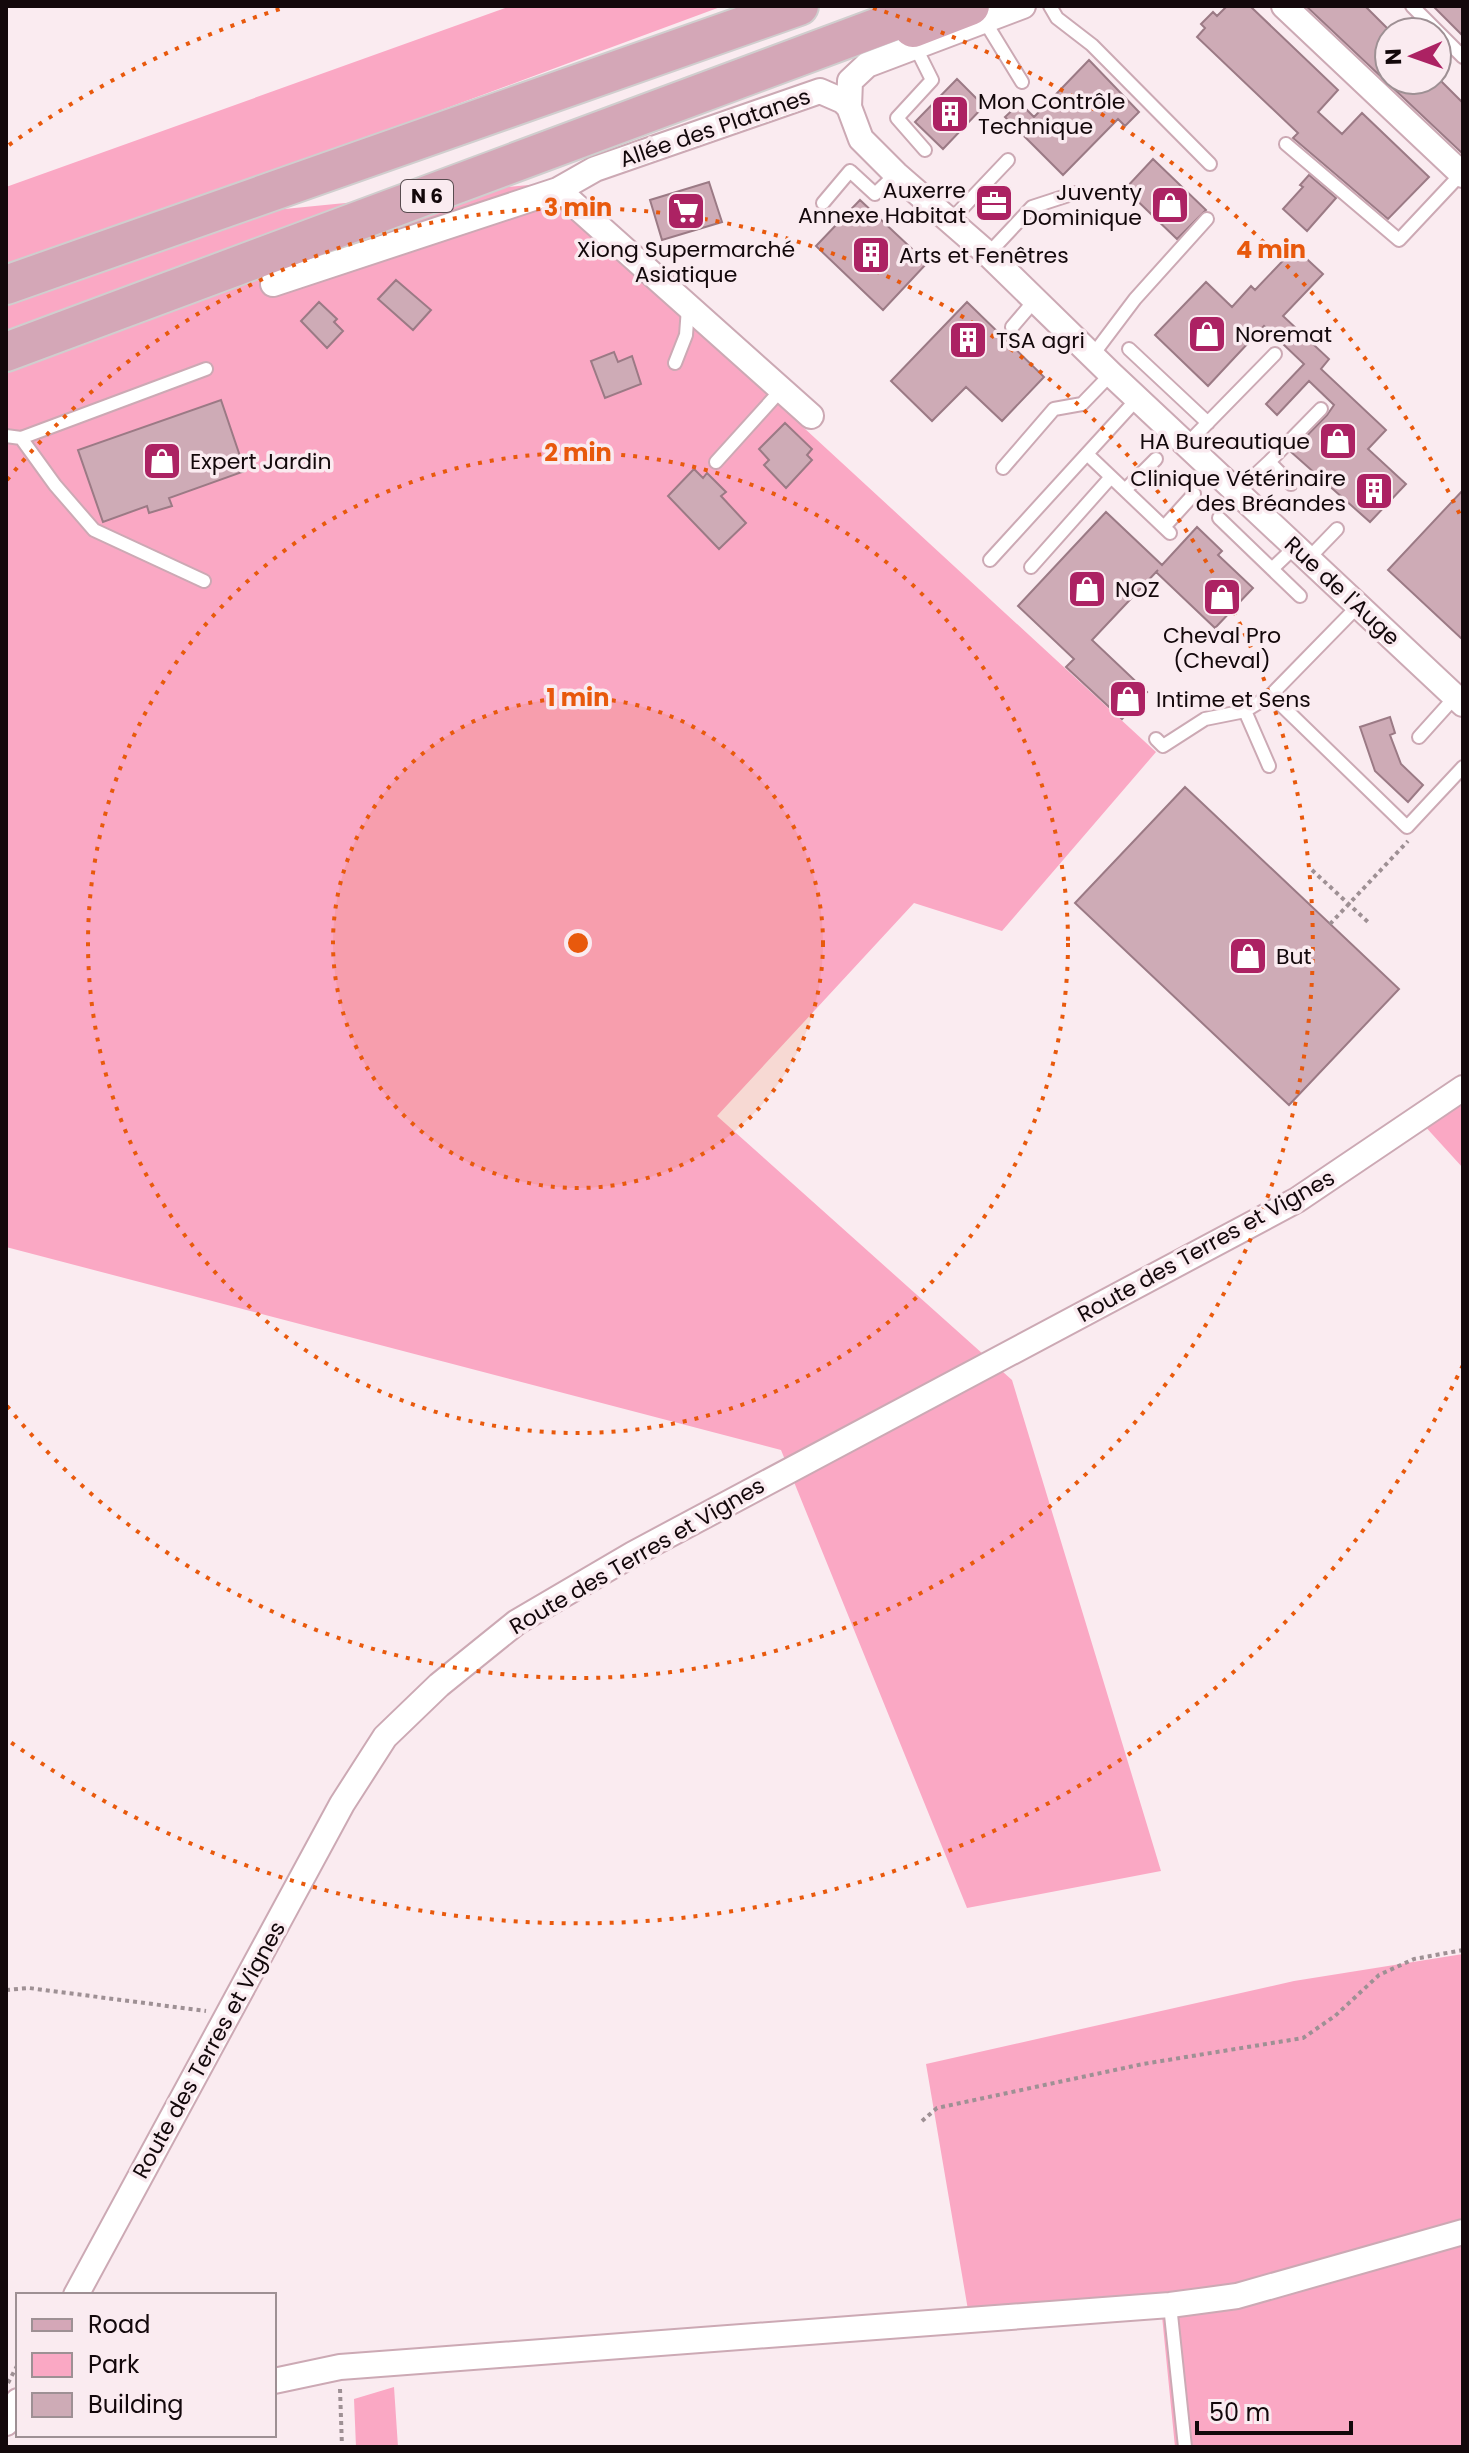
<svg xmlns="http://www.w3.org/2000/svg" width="1469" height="2453" viewBox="0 0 1469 2453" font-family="Poppins,sans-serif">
	<rect width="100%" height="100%" fill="#faebf0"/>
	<path fill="#faa8c4" d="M511 6H723L133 224 539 184 1156 752 1002 931 914 903 717 1116 1012 1380 1161 1871 967 1908 781 1450 6 1247V187Z
		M1463 1089V1168L1422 1123Z
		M1463 1954V2447H1175L1160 2296 968 2310 926 2064 1294 1981Z
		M394 2387 398 2447H356L354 2399Z"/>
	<path fill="#ceabb6" stroke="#9b7a85" stroke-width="2" d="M1227 6H1250L1338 90 1318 112 1342 134 1362 113 1429 177 1388 219 1293 138 1298 133 1197 37 1205 28 1201 24 1213 12 1217 16Z
		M1306 6H1365L1389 30V80H1440L1463 103V154Z
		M1433 6H1463V36Z
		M1089 60 1139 112 1125 126 1118 119 1063 175 1005 117 1020 103 1034 117Z
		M957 79 984 106 943 149 915 122Z
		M1153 159 1206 210 1177 239 1125 189Z
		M1309 175 1336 198 1307 231 1283 209 1303 187 1300 185Z
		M709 182 722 222 662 240 650 200Z
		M860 200 927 263 883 310 816 246Z
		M1295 248 1323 274 1283 316 1329 359 1321 369 1386 430 1368 449 1406 484 1370 522 1291 452 1327 415 1334 405 1309 381 1277 415 1266 404 1304 364 1264 326 1208 386 1155 335 1206 282 1232 307 1251 286 1255 290Z
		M396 280 431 310 413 330 378 299Z
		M319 302 337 319 334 322 343 331 327 348 301 321Z
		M967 302 1044 377 1002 421 966 387 932 421 891 381Z
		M614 352 618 362 632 356 641 384 605 398 591 361Z
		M221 400 245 471 169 498 172 506 149 513 147 506 103 522 78 450Z
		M785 423 812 449 807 455 812 460 786 488 764 465 769 460 759 449Z
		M694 469 703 478 707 473 726 492 721 496 746 523 719 549 668 496Z
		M1463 490V640L1388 570Z
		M1106 512 1162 565 1197 527 1222 551 1218 555 1253 588 1215 628 1156 572 1158 570 1092 640 1147 692 1122 719 1066 667 1074 659 1018 606Z
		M1390 717 1395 733 1390 735 1401 764 1423 785 1408 802 1375 771 1360 727Z
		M1185 787 1399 989 1289 1105 1075 903Z"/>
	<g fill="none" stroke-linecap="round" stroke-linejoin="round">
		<defs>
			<path id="service" d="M1050 6 1057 18 1092 45 1210 164
				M1412 6 1463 57
				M984 20 1022 82
				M915 46 932 80 897 118 925 150
				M1286 144 1399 240 1461 174
				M823 203 850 171 875 194 896 174
				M951 220 1008 160
				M988 254 1032 207 1075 193
				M1012 327 1035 300
				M1129 349 1208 423
				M1092 356 1135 299 1207 219
				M675 363 686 335 688 308
				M6 436 21 438 206 369
				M21 438 55 485 94 530 204 581
				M1186 445 1275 354
				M1087 454 1170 533
				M716 462 781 390
				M1269 462 1321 409
				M1003 468 1054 409 1082 404 1111 374
				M1125 490 1156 459
				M1237 492 1269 462 1291 484
				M1219 518 1300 596
				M1164 527 1194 494
				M1308 559 1337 529
				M990 560 1137 399
				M1031 567 1111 477
				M1272 569 1295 547
				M1271 695 1407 827 1463 767
				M1245 711 1269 766
				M1419 737 1455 697
				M1156 739 1163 746 1205 719 1245 711 1271 695 1358 606
				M1170 2305 1185 2447"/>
			<path id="minor" d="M1023 6 867 65 850 81 849 107 861 139 896 174 988 254 1111 374 1463 704
				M1284 6 1463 175
				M273 284 558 190
				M811 416 558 190 595 169 820 91 843 101 849 107
				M76 2295 342 1804 385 1737 439 1685 517 1622 633 1554 1297 1200 1463 1088
				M274 2381 340 2367 1170 2305 1237 2296 1463 2232
				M6 2423 18 2401"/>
			<path id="primary" d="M913 28 970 6
				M6 285 799 6
				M6 352 935 6"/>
		</defs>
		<use href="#service" stroke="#cca9b4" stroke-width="16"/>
		<use href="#minor" stroke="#cca9b4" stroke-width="28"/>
		<use href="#primary" stroke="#d0cece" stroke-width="42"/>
		<path stroke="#9e9094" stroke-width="4" stroke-dasharray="4 4" stroke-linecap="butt" d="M1312 870 1368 922
			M1330 924 1408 841
			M6 1990 29 1988 206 2011
			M922 2121 937 2108 1143 2064 1303 2038 1335 2016 1379 1975 1414 1959 1463 1950
			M8 2383 18 2364
			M340 2389 342 2447"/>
		<use href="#service" stroke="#fff" stroke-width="12"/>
		<use href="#minor" stroke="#fff" stroke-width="24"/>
		<use href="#primary" stroke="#d4a7b7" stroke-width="38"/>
	</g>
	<circle cx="578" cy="943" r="245" fill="#e8590c" fill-opacity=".12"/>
	<g fill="none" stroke="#e8590c" stroke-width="4" stroke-dasharray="4 8">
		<circle cx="578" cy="943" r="245"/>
		<circle cx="578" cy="943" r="490"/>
		<path d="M7 480A735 735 0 1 1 7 1406"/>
		<path d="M1463 1365A980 980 0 0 1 9 1741M9 145A980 980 0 0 1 283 8M873 8A980 980 0 0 1 1463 521"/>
	</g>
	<defs>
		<symbol id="building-square" viewBox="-11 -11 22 22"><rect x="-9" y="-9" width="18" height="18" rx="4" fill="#ac2263" stroke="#faebf0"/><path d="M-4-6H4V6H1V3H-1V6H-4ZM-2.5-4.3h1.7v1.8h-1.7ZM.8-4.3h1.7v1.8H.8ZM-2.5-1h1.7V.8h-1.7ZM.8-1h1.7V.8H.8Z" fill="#fff"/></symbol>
		<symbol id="office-square" viewBox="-11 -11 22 22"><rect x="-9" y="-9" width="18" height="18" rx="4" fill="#ac2263" stroke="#faebf0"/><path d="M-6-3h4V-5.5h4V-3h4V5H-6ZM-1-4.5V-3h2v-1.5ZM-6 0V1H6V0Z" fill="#fff"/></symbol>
		<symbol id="shop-square" viewBox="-11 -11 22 22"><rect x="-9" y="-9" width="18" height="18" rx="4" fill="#ac2263" stroke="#faebf0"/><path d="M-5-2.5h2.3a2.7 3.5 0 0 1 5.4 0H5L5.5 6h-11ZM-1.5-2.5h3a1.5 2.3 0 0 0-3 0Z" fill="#fff"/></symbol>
		<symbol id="supermarket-square" viewBox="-11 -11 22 22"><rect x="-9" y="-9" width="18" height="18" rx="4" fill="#ac2263" stroke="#faebf0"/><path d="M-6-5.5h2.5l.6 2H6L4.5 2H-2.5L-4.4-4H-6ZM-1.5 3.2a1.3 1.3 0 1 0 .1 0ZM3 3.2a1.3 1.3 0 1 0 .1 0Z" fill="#fff"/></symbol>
	</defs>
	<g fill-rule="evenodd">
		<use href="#building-square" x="928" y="92" width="44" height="44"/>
		<use href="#office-square" x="972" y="181" width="44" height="44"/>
		<use href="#shop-square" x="1148" y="183" width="44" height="44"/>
		<use href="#supermarket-square" x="664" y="189" width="44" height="44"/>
		<use href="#building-square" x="849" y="233" width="44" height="44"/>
		<use href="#shop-square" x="1185" y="312" width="44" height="44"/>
		<use href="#building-square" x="946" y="318" width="44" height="44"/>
		<use href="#shop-square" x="1316" y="419" width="44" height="44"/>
		<use href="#shop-square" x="140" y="439" width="44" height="44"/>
		<use href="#building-square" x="1352" y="469" width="44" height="44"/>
		<use href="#shop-square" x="1065" y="567" width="44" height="44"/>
		<use href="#shop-square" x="1200" y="575" width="44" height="44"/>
		<use href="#shop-square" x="1106" y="677" width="44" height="44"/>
		<use href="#shop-square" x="1226" y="934" width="44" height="44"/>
	</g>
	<g text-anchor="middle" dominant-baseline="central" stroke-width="7" stroke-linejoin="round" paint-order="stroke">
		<rect fill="#faebf0" stroke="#584c50" stroke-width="2" x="401" y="180" width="52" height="32" rx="6"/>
		<g font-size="20" font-weight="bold" fill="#13080b">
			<text x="427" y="196">N 6</text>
		</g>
		<g font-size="22" fill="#13080b" stroke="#faebf0" text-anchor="start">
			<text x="978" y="101">Mon Contrôle<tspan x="978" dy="25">Technique</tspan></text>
			<text x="966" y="190" text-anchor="end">Auxerre<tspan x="966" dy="25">Annexe Habitat</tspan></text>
			<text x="1142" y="192" text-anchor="end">Juventy<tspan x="1142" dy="25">Dominique</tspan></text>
			<text x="686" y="249" text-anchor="middle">Xiong Supermarché<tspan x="686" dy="25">Asiatique</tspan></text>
			<text x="899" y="255">Arts et Fenêtres</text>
			<text x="1235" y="334">Noremat</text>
			<text x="996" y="340">TSA agri</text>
			<text x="1310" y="441" text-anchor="end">HA Bureautique</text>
			<text x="190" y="461">Expert Jardin</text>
			<text x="1346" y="478" text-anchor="end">Clinique Vétérinaire<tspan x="1346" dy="25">des Bréandes</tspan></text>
			<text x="1115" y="589">NOZ</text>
			<text x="1222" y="635" text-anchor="middle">Cheval Pro<tspan x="1222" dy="25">(Cheval)</tspan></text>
			<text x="1156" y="699">Intime et Sens</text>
			<text x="1276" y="956">But</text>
		</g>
		<g font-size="22" fill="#13080b" stroke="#faebf0">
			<text transform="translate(715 128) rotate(-19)">Allée des Platanes</text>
			<text transform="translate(1342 591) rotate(43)">Rue de l'Auge</text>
			<text transform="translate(1206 1246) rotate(-29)">Route des Terres et Vignes</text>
			<text transform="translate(637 1556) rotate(-30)">Route des Terres et Vignes</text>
			<text transform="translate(209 2050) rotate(-61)">Route des Terres et Vignes</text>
		</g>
	</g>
	<circle cx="578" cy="943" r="12" fill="#e8590c" stroke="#faebf0" stroke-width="4"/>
	<g font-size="24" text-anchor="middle" font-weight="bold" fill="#e8590c" stroke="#faebf0" stroke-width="7" stroke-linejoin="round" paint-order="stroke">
		<text x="578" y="216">3 min</text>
		<text x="1271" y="258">4 min</text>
		<text x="578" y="461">2 min</text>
		<text x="578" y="706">1 min</text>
	</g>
	<rect width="1469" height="2453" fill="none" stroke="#13080b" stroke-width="16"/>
	<rect x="16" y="2293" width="260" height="144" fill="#faebf0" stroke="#9e9094" stroke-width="2"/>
	<rect x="32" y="2319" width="40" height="12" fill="#d4a7b7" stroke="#9e9094" stroke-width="2"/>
	<text x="88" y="2333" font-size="24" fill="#13080b">Road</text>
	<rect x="32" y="2353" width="40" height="24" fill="#faa8c4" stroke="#9e9094" stroke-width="2"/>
	<text x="88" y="2373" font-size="24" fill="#13080b">Park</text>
	<rect x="32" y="2393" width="40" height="24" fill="#ceabb6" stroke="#9e9094" stroke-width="2"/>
	<text x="88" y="2413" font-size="24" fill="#13080b">Building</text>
	<g transform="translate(1413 56) rotate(268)"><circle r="38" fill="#faebf0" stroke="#9e9094" stroke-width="2"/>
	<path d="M0-6L14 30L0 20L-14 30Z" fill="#ac2263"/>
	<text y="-12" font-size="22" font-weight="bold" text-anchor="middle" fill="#13080b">N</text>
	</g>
	<path d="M1197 2421v12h154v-12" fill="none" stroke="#13080b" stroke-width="4"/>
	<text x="1209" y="2421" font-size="24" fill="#13080b" stroke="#faebf0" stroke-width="6" paint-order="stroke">50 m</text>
</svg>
